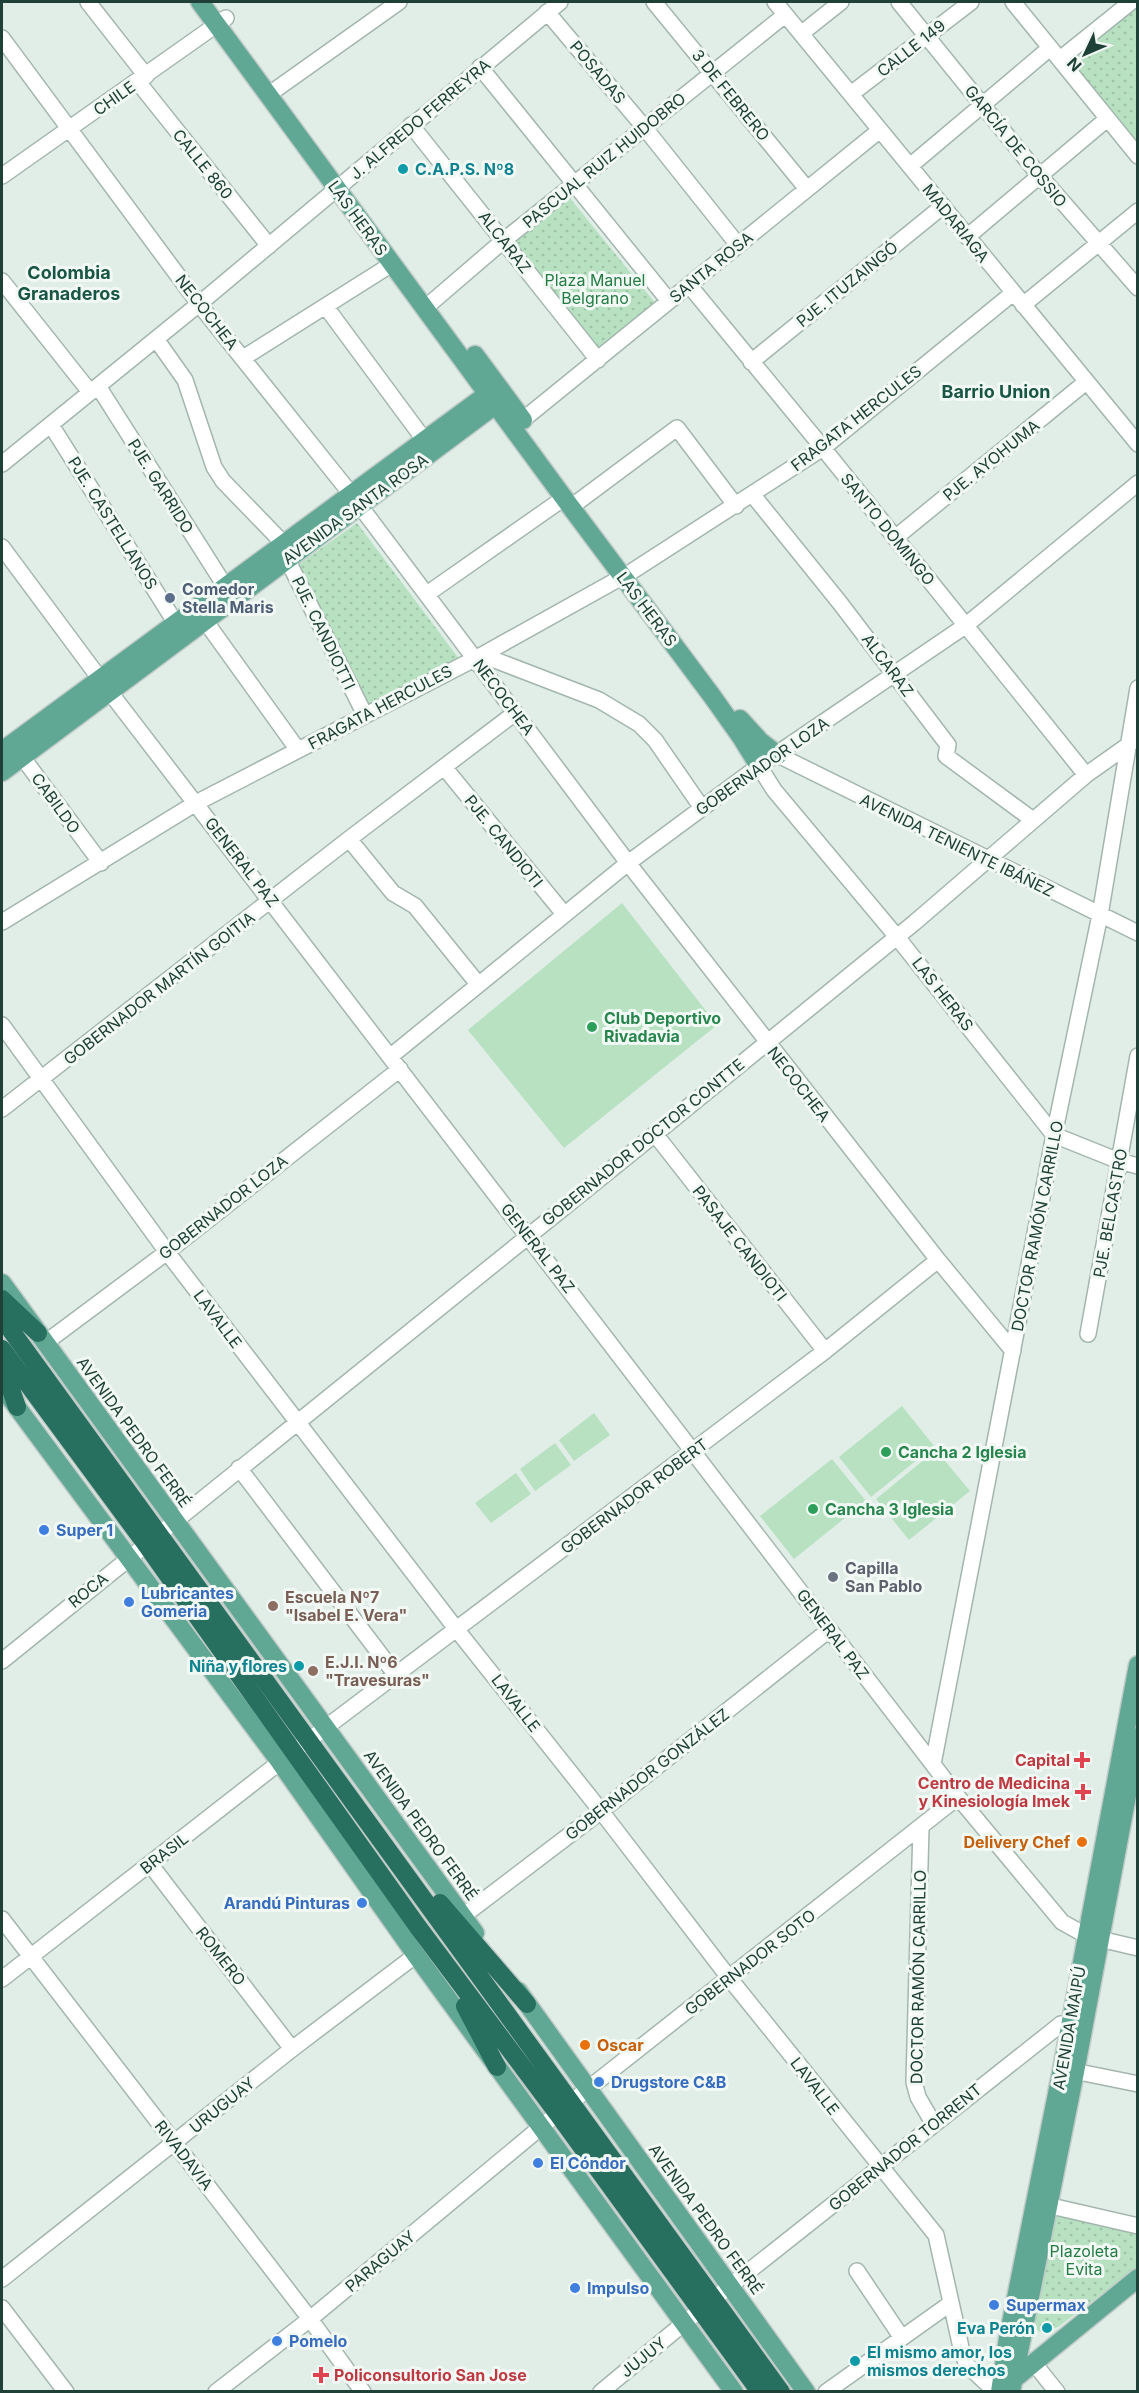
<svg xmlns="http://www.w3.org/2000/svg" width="1139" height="2393" viewBox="0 0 1139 2393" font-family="Inter,sans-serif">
	<defs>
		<pattern id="park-dots" width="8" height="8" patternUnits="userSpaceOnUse" patternTransform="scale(1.5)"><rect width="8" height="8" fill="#b7e1c1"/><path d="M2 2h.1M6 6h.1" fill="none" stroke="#9dc2a6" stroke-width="1.8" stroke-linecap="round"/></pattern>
	</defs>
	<rect width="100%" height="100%" fill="#e1ede7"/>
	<path fill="#b7e1c1" d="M622 903 717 1025 564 1148 468 1030Z
		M902 1406 934 1446 871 1497 839 1457Z
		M594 1413 610 1435 574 1461 559 1440Z
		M555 1443 571 1465 535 1491 520 1469Z
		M936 1450 970 1491 909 1540 876 1499Z
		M832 1459 866 1501 794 1559 760 1516Z
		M516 1473 531 1494 491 1523 475 1503Z"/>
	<path fill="url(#park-dots)" d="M1137 6V149L1069 65Z
		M569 197 656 304 596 351 509 241Z
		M357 523 460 660 370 707 295 567Z
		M1055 2214 1137 2233V2268L1058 2327 1040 2332 1036 2329 1033 2320Z"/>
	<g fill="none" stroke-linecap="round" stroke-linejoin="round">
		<defs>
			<path id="minor" d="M88 2 146 76
				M654 2 807 189
				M775 2 1138 444
				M899 2 1039 175 1138 288
				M1013 2 1138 156
				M547 12 644 127 738 245
				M802 33 841 2
				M2 38 199 304 351 494 628 863 938 1260 1013 1351
				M1060 59 1131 2
				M480 67 669 301
				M138 82 269 246
				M851 94 971 2
				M268 95 399 2
				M411 125 598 360
				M910 166 1050 48
				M2 176 226 18
				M967 237 1107 119
				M2 281 90 392
				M689 285 823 448 1086 775
				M1023 305 1138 211
				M326 307 431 449
				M425 308 503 241 785 15
				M156 339 185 380 214 467 223 481 283 543 287 559 365 715
				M243 358 392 264
				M751 362 943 206
				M98 386 225 586
				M51 425 175 622
				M514 427 880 130
				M2 464 199 304 560 2
				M752 494 840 603 948 745 946 756 1033 820
				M579 501 677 428 736 506
				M895 538 1086 382
				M2 547 109 691 958 1797 1062 1922 1087 1936 1138 1948
				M427 594 564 498
				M198 611 298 750
				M482 655 599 700 639 724 655 740 702 808
				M17 750 101 863
				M778 755 1138 933
				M759 766 774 790 897 937 1054 1135 1119 1161 1138 1166
				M444 767 564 914
				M349 839 393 893 415 906 478 984
				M2 922 196 803 482 655 631 572 823 448 1013 293
				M2 1025 167 1252 457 1630 601 1811 730 1979 936 2235 962 2352 967 2365 996 2392
				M391 1056 628 863 759 766 965 626 1138 483
				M2 1109 349 839 515 713
				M655 1134 825 1351
				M1088 1334 1138 1056
				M45 1343 167 1252 400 1069
				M239 1468 396 1675
				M2 1661 655 1134 914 923 1086 775 1138 738
				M933 1764 1054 1135 1100 915 1138 688
				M921 1827 914 2082 918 2097 933 2123
				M150 1864 292 2049
				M463 1916 601 1811 829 1630
				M2 1919 310 2319 363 2392
				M2 1979 280 1762 825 1351 938 1260
				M1064 2069 1138 2084
				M1038 2203 1138 2226
				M857 2271 902 2338
				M2 2279 292 2049 416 1955
				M2 2308 66 2392
				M1033 2362 1057 2392
				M216 2392 310 2319 570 2103 958 1797
				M601 2392 701 2309 1061 2024 1081 2022
				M826 2392 951 2303"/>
			<path id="major" d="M200 2 564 498 712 696 741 737 759 766
				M475 355 523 420
				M740 719 760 741 778 755
				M2 751 497 387
				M2 772 506 397
				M2 1283 475 1933
				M8 1395 280 1762 416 1955 734 2392
				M518 1991 806 2392
				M1014 2379 1138 2278
				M1000 2392 1008 2338 1062 2069 1138 1665
				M1011 2392 1075 2072 1138 1737"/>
			<path id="highway" d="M2 1299 38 1333
				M2 1318C261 1676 522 2033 781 2392
				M2 1349 145 1543 418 1927 558 2114 760 2392
				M2 1371 7 1378 17 1407
				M440 1903 527 2004
				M465 2006 497 2067"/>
		</defs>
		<use href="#minor" stroke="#a3b6ae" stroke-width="18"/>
		<use href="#major" stroke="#c0cac7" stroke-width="21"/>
		<use href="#highway" stroke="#c0cac7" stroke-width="21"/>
		<use href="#minor" stroke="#fff" stroke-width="15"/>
		<use href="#major" stroke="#60a894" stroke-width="18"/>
		<use href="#highway" stroke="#27705f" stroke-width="18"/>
	</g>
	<g fill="#0f9aa8" stroke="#f2f9f5" stroke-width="2">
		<circle cx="403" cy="169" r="6"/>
		<circle cx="299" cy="1666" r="6"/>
		<circle cx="1047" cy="2328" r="6"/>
		<circle cx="855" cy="2361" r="6"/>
	</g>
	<circle fill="#5c6f8a" stroke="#f2f9f5" stroke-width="2" cx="170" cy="598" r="6"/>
	<g fill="#2e9e5b" stroke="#f2f9f5" stroke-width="2">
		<circle cx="592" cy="1027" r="6"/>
		<circle cx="886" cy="1452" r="6"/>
		<circle cx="813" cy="1509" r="6"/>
	</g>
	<g fill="#3f7fe0" stroke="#f2f9f5" stroke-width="2">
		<circle cx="44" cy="1530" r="6"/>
		<circle cx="129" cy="1602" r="6"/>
		<circle cx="362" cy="1903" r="6"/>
		<circle cx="599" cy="2082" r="6"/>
		<circle cx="538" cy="2163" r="6"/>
		<circle cx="575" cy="2288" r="6"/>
		<circle cx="994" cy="2305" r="6"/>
		<circle cx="277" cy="2341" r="6"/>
	</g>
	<circle fill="#6b7280" stroke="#f2f9f5" stroke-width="2" cx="833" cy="1577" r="6"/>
	<g fill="#8d6e63" stroke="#f2f9f5" stroke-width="2">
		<circle cx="273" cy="1606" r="6"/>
		<circle cx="313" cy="1671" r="6"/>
	</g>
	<g fill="#e0444e" stroke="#f2f9f5" stroke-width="2">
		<path d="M1079 1751h6v6h6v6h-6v6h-6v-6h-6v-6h6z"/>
		<path d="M1080 1783h6v6h6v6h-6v6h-6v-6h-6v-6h6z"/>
		<path d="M318 2366h6v6h6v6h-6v6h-6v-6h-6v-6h6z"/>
	</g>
	<g fill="#e8710a" stroke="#f2f9f5" stroke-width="2">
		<circle cx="1082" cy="1842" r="6"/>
		<circle cx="585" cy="2045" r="6"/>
	</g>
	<g text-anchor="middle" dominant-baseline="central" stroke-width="6" stroke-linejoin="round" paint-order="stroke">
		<g font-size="16" fill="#1f4036" stroke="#f2f9f5">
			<text transform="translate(911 48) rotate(-38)">CALLE 149</text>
			<text transform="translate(598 72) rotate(50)">POSADAS</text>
			<text transform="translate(731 95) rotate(51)">3 DE FEBRERO</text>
			<text transform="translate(114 98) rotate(-35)">CHILE</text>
			<text transform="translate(420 119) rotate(-40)">J. ALFREDO FERREYRA</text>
			<text transform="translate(1016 146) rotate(51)">GARCÍA DE COSSIO</text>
			<text transform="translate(604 160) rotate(-39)">PASCUAL RUIZ HUIDOBRO</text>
			<text transform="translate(203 164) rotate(51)">CALLE 860</text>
			<text transform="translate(358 218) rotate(54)">LAS HERAS</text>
			<text transform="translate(956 223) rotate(51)">MADARIAGA</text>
			<text transform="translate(505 242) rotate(52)">ALCARAZ</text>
			<text transform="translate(711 267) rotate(-39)">SANTA ROSA</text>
			<text transform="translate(847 284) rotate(-39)">PJE. ITUZAINGÓ</text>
			<text transform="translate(207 312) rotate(52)">NECOCHEA</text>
			<text transform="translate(856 418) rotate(-38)">FRAGATA HERCULES</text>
			<text transform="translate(991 460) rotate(-39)">PJE. AYOHUMA</text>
			<text transform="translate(161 486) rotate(58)">PJE. GARRIDO</text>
			<text transform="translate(355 509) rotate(-36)">AVENIDA SANTA ROSA</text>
			<text transform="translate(113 523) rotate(58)">PJE. CASTELLANOS</text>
			<text transform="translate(888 529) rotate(51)">SANTO DOMINGO</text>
			<text transform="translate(647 609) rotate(53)">LAS HERAS</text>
			<text transform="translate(324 633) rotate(64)">PJE. CANDIOTTI</text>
			<text transform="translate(888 665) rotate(53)">ALCARAZ</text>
			<text transform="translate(504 697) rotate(53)">NECOCHEA</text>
			<text transform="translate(380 707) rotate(-28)">FRAGATA HERCULES</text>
			<text transform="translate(762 766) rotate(-35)">GOBERNADOR LOZA</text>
			<text transform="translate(56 803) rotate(54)">CABILDO</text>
			<text transform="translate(504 841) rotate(51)">PJE. CANDIOTI</text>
			<text transform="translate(957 845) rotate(26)">AVENIDA TENIENTE IBÁÑEZ</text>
			<text transform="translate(242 862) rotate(52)">GENERAL PAZ</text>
			<text transform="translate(159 988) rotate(-38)">GOBERNADOR MARTÍN GOITIA</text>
			<text transform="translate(943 994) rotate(52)">LAS HERAS</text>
			<text transform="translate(799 1084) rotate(52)">NECOCHEA</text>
			<text transform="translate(643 1142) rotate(-39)">GOBERNADOR DOCTOR CONTTE</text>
			<text transform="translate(223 1207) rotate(-38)">GOBERNADOR LOZA</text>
			<text transform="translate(1110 1213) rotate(-80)">PJE. BELCASTRO</text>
			<text transform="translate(1037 1226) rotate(-79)">DOCTOR RAMÓN CARRILLO</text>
			<text transform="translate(740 1243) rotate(52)">PASAJE CANDIOTI</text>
			<text transform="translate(538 1248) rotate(52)">GENERAL PAZ</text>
			<text transform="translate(218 1319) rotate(53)">LAVALLE</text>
			<text transform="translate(134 1432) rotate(54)">AVENIDA PEDRO FERRÉ</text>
			<text transform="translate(634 1496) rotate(-37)">GOBERNADOR ROBERT</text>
			<text transform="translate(88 1590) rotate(-39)">ROCA</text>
			<text transform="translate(833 1634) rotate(53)">GENERAL PAZ</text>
			<text transform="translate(516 1703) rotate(52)">LAVALLE</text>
			<text transform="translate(647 1774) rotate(-38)">GOBERNADOR GONZÁLEZ</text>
			<text transform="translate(421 1825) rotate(54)">AVENIDA PEDRO FERRÉ</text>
			<text transform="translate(164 1853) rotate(-38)">BRASIL</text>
			<text transform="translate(221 1956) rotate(52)">ROMERO</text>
			<text transform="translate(750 1962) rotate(-38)">GOBERNADOR SOTO</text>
			<text transform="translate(918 1977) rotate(-89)">DOCTOR RAMÓN CARRILLO</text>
			<text transform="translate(1069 2028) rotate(-80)">AVENIDA MAIPÚ</text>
			<text transform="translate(815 2086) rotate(52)">LAVALLE</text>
			<text transform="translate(222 2105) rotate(-39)">URUGUAY</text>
			<text transform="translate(905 2147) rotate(-39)">GOBERNADOR TORRENT</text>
			<text transform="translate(184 2155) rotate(52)">RIVADAVIA</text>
			<text transform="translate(706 2219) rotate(54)">AVENIDA PEDRO FERRÉ</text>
			<text transform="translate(380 2261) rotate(-40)">PARAGUAY</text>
			<text transform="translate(643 2357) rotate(-39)">JUJUY</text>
		</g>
		<g font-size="16" font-weight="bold" fill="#0d838f" stroke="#f2f9f5" text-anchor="start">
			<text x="415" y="169">C.A.P.S. Nº8</text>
			<text x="287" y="1666" text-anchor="end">Niña y flores</text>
			<text x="1035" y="2328" text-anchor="end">Eva Perón</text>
			<text x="867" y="2352">El mismo amor, los<tspan x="867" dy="18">mismos derechos</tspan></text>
		</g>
		<g font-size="16" fill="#247c44" stroke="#f2f9f5">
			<text x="595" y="280">Plaza Manuel<tspan x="595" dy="18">Belgrano</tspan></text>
			<text x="1084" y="2251">Plazoleta<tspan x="1084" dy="18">Evita</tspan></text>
		</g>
		<g font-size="16" font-weight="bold" fill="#4e5e75" stroke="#f2f9f5" text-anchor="start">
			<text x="182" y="589">Comedor<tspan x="182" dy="18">Stella Maris</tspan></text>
		</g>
		<g font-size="16" font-weight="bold" fill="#27864d" stroke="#f2f9f5" text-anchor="start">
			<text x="604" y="1018">Club Deportivo<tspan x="604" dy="18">Rivadavia</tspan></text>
			<text x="898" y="1452">Cancha 2 Iglesia</text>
			<text x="825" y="1509">Cancha 3 Iglesia</text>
		</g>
		<g font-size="16" font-weight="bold" fill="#366cbe" stroke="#f2f9f5" text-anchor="start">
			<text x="56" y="1530">Super 1</text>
			<text x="141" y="1593">Lubricantes<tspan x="141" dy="18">Gomeria</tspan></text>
			<text x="350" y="1903" text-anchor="end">Arandú Pinturas</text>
			<text x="611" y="2082">Drugstore C&amp;B</text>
			<text x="550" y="2163">El Cóndor</text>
			<text x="587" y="2288">Impulso</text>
			<text x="1006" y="2305">Supermax</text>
			<text x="289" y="2341">Pomelo</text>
		</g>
		<g font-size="16" font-weight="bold" fill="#5b616d" stroke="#f2f9f5" text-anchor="start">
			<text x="845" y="1568">Capilla<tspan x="845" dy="18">San Pablo</tspan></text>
		</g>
		<g font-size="16" font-weight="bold" fill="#785e54" stroke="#f2f9f5" text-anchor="start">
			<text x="285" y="1597">Escuela Nº7<tspan x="285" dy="18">"Isabel E. Vera"</tspan></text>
			<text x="325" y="1662">E.J.I. Nº6<tspan x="325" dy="18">"Travesuras"</tspan></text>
		</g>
		<g font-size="16" font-weight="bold" fill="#be3a42" stroke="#f2f9f5" text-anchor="end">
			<text x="1070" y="1760">Capital</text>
			<text x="1070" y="1783">Centro de Medicina<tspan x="1070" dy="18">y Kinesiología Imek</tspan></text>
			<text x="334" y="2375" text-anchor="start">Policonsultorio San Jose</text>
		</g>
		<g font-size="16" font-weight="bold" fill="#c56008" stroke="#f2f9f5" text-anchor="end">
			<text x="1070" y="1842">Delivery Chef</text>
			<text x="597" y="2045" text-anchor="start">Oscar</text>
		</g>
		<g font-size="18" font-weight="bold" fill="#185544" stroke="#f2f9f5">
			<text x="69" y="272">Colombia<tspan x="69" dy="21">Granaderos</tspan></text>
			<text x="996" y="391">Barrio Union</text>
		</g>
	</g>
	<rect width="1139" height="2393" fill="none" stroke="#1f4036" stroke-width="6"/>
	<g transform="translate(1085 54) rotate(226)" stroke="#f2f9f5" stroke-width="4.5" paint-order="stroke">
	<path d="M0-4.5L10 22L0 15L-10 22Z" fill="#1f4036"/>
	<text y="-9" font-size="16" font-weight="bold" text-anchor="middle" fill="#1f4036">N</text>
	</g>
</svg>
